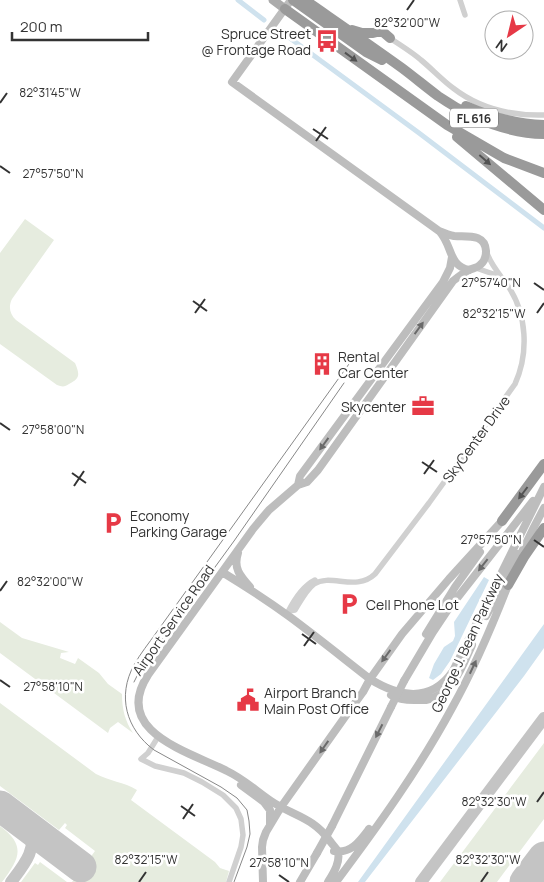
<svg xmlns="http://www.w3.org/2000/svg" width="544" height="882" viewBox="0 0 544 882" font-family="Manrope,sans-serif">
	<rect width="100%" height="100%" fill="#fff"/>
	<path fill="#e6ecdf" d="M25 219 54 240 12 299C8 307 10 314 16 320L75 363C80 375 80 378 69 384 65 387 62 387 57 385L0 344V253Z
		M0 622 22 638 69 652 61 653 60 658 75 664 78 658 99 673 108 684 122 694C122 709 125 721 133 733L118 722 110 728 108 733 0 653Z
		M0 703 96 774C109 781 124 782 137 790L131 800 215 862 220 868 229 871 226 882H72L95 851 65 828 67 825 65 823 59 830 0 786Z
		M544 743V819L497 882H440Z
		M0 826C27 846 19 859 2 882H0Z
		M40 862 67 882H21L35 863 38 865Z"/>
	<path fill="#cfe2ee" d="M484 577 489 580 450 661 441 674 433 680 429 678 434 664 444 647 453 641 455 636 454 622Z
		M544 624V648L524 676 365 882H358Z"/>
	<g fill="none" stroke-linecap="round" stroke-linejoin="round">
		<path stroke="#cfe2ee" stroke-width="5" d="M238 0 264 20
			M283 33 419 133 544 228"/>
		<path stroke="#c4c4c4" stroke-width="12" d="M11 882C23 866 39 848 29 827
			M421 882 544 718"/>
		<path stroke="#c4c4c4" stroke-width="31" d="M0 806 81 867
			M525 882 544 857"/>
		<path stroke="#d0d0d0" stroke-width="5.5" d="M460 0 465 15
			M390 38C400 45 412 52 421 60 432 69 442 80 453 88 480 109 511 116 544 115
			M476 268 499 276
			M289 611 295 610C300 602 306 590 314 584 331 573 356 592 375 574L429 503 515 384C529 353 527 314 508 286 500 275 491 265 487 253
			M288 612C294 600 303 586 315 580
			M158 737 148 753 141 759 155 766 184 773 202 782 223 795 236 808 241 819 243 835 241 847 229 882"/>
		<path stroke="#bdbdbd" stroke-width="8" d="M291 0 232 82 439 231C444 233 449 235 454 236 467 237 485 233 486 251 486 256 484 262 480 265 477 268 473 268 469 270 463 273 458 277 453 281L318 470 307 482 298 485 269 510 253 529 148 675C111 732 190 752 227 771 244 779 256 791 271 801 293 816 313 817 330 841 332 844 335 847 337 850 342 860 333 874 328 882
			M440 232C453 247 448 265 469 270
			M298 485 300 476 443 282 450 268 452 257
			M238 553C233 568 240 576 250 587
			M519 558 534 527 544 508
			M222 572C245 586 268 601 290 617 317 637 343 658 370 679 399 697 431 703 453 671L544 487
			M486 616 519 554
			M426 634 455 587 480 552
			M404 681 433 632 447 611 533 501
			M391 695C398 699 406 700 414 700 418 700 422 700 426 700 453 695 462 667 472 645
			M241 785 264 802 270 810V825
			M332 826 391 707
			M334 851C351 854 360 841 369 829
			M263 882 262 847 263 840 266 832 281 807 352 707 363 692 370 679 402 634 449 579 502 521
			M300 882 317 853
			M336 882C378 826 419 769 452 708 475 667 493 624 510 580"/>
		<path stroke="#ababab" stroke-width="9" d="M273 0 285 9"/>
		<path stroke="#9a9a9a" stroke-width="10" d="M293 0 366 52 382 60
			M305 0C338 23 370 45 402 68 414 77 426 87 438 96 470 118 505 133 544 134
			M285 9 447 125 504 158 544 173
			M352 30 362 33H373L377 32H383L390 38
			M466 106C491 117 516 124 544 125
			M457 137 544 210
			M502 521 544 464
			M508 585 524 557 544 528"/>
		<path stroke="#888" stroke-width="1" d="M134 682 140 670 234 541 344 383
			M234 882 247 847 250 834 249 821 247 810 237 798 221 787 154 750C126 729 117 696 134 665 140 654 149 643 156 633L354 357"/>
		<path stroke="#bdbdbd" stroke-width="8" d="M391 707 404 681
			M317 853 332 826"/>
	</g>
	<defs><path id="oneway-solid" d="M-6-.8H1V-3.2L6.5 0L1 3.2V.8H-6Z" transform="scale(1.25)"/></defs>
	<g fill="#525252">
		<use href="#oneway-solid" transform="translate(351 57) rotate(36)"/>
		<use href="#oneway-solid" transform="translate(485 160) rotate(41)"/>
		<use href="#oneway-solid" transform="translate(523 493) rotate(127)"/>
	</g>
	<g fill="#6a6a6a">
		<use href="#oneway-solid" transform="translate(419 328) rotate(-54)"/>
		<use href="#oneway-solid" transform="translate(324 444) rotate(126)"/>
		<use href="#oneway-solid" transform="translate(483 565) rotate(128)"/>
		<use href="#oneway-solid" transform="translate(386 656) rotate(126)"/>
		<use href="#oneway-solid" transform="translate(473 667) rotate(-65)"/>
		<use href="#oneway-solid" transform="translate(379 731) rotate(117)"/>
		<use href="#oneway-solid" transform="translate(324 747) rotate(125)"/>
	</g>
	<path fill="none" stroke="#333" stroke-width="2" d="M407 10 414 0M0 103 7 93M313 129 328 139M316 141 326 127M0 166 10 173M534 283 544 290M193 301 207 311M195 313 205 299M537 313 544 303M0 423 10 430M422 462 437 472M72 473 86 483M424 474 434 460M74 486 84 471M534 540 544 547M0 591 7 581M302 634 316 644M304 646 314 632M0 680 10 687M537 802 544 792M181 806 195 816M183 819 193 804M279 875 289 882M139 882 146 872M481 882 488 872"/>
	<defs>
		<symbol id="bus-bare" viewBox="-9 -9 18 18"><path d="M-5-6H5V4H4V6H2V4H-2V6H-4V4H-5ZM-3.5-4V0h7V-4ZM-3.5 1.2v1.5H-2V1.2ZM2 1.2v1.5H3.5V1.2Z" fill="#e63946" stroke="#fff" stroke-width="2.5" paint-order="stroke"/></symbol>
		<symbol id="building-bare" viewBox="-9 -9 18 18"><path d="M-4-6H4V6H1V3H-1V6H-4ZM-2.5-4.3h1.7v1.8h-1.7ZM.8-4.3h1.7v1.8H.8ZM-2.5-1h1.7V.8h-1.7ZM.8-1h1.7V.8H.8Z" fill="#e63946" stroke="#fff" stroke-width="2.5" paint-order="stroke"/></symbol>
		<symbol id="office-bare" viewBox="-9 -9 18 18"><path d="M-6-3h4V-5.5h4V-3h4V5H-6ZM-1-4.5V-3h2v-1.5ZM-6 0V1H6V0Z" fill="#e63946" stroke="#fff" stroke-width="2.5" paint-order="stroke"/></symbol>
		<symbol id="parking-bare" viewBox="-9 -9 18 18"><path d="M-3.5-5.5H1a3.5 3.5 0 0 1 0 7H-1V5.5H-3.5ZM-1-3.4V-.6H.8a1.4 1.4 0 0 0 0-2.8Z" fill="#e63946" stroke="#fff" stroke-width="2.5" paint-order="stroke"/></symbol>
		<symbol id="civic-bare" viewBox="-9 -9 18 18"><path d="M-.6-6.5H3V-4.5H.6V-3L4-1V1h2V6H-6V1h2V-1L-.6-3ZM-1.2 2.5V6h2.4V2.5Z" fill="#e63946" stroke="#fff" stroke-width="2.5" paint-order="stroke"/></symbol>
	</defs>
	<g fill-rule="evenodd">
		<use href="#bus-bare" x="311" y="25" width="32" height="32"/>
		<use href="#building-bare" x="306" y="348" width="32" height="32"/>
		<use href="#office-bare" x="407" y="390" width="32" height="32"/>
		<use href="#parking-bare" x="97" y="507" width="32" height="32"/>
		<use href="#parking-bare" x="333" y="588" width="32" height="32"/>
		<use href="#civic-bare" x="232" y="684" width="32" height="32"/>
	</g>
	<g text-anchor="middle" dominant-baseline="central" stroke-width="5" stroke-linejoin="round" paint-order="stroke">
		<rect fill="#fff" stroke="#707070" stroke-width="1" x="450" y="108.5" width="48" height="19" rx="4"/>
		<g font-size="12" font-weight="bold" fill="#333">
			<text x="474" y="118">FL 616</text>
		</g>
		<g font-size="14" fill="#333" stroke="#fff" text-anchor="start">
			<text x="311" y="33" text-anchor="end">Spruce Street<tspan x="311" dy="16">@ Frontage Road</tspan></text>
			<text x="338" y="356">Rental<tspan x="338" dy="16">Car Center</tspan></text>
			<text x="406" y="406" text-anchor="end">Skycenter</text>
			<text x="130" y="515">Economy<tspan x="130" dy="16">Parking Garage</tspan></text>
			<text x="366" y="604">Cell Phone Lot</text>
			<text x="264" y="692">Airport Branch<tspan x="264" dy="16">Main Post Office</tspan></text>
		</g>
		<g font-size="14" fill="#333" stroke="#fff">
			<text transform="translate(476 439) rotate(-54)">SkyCenter Drive</text>
			<text transform="translate(173 620) rotate(-55)">Airport Service Road</text>
			<text transform="translate(467 643) rotate(-65)">George J. Bean Parkway</text>
		</g>
	</g>
	<g font-size="12" text-anchor="middle" fill="#333" stroke="#fff" stroke-width="5" stroke-linejoin="round" paint-order="stroke">
		<text x="407" y="27">82°32'00"W</text>
		<text x="50" y="97">82°31'45"W</text>
		<text x="53" y="178">27°57'50"N</text>
		<text x="491" y="287">27°57'40"N</text>
		<text x="494" y="318">82°32'15"W</text>
		<text x="53" y="434">27°58'00"N</text>
		<text x="491" y="544">27°57'50"N</text>
		<text x="50" y="586">82°32'00"W</text>
		<text x="53" y="691">27°58'10"N</text>
		<text x="494" y="806">82°32'30"W</text>
		<text x="146" y="864">82°32'15"W</text>
		<text x="488" y="864">82°32'30"W</text>
		<text x="279" y="867">27°58'10"N</text>
	</g>
	<g transform="translate(509 35) rotate(215)"><circle r="24" fill="#ffffff" stroke="#adadad"/>
	<path d="M0-4L9 19L0 12L-9 19Z" fill="#e63946"/>
	<text y="-8" font-size="14" font-weight="bold" text-anchor="middle" fill="#333333">N</text>
	</g>
	<path d="M12 32v8h136v-8" fill="none" stroke="#333333" stroke-width="2.5"/>
	<text x="20" y="32" font-size="15" fill="#333333" stroke="#ffffff" stroke-width="4" paint-order="stroke">200 m</text>
</svg>
